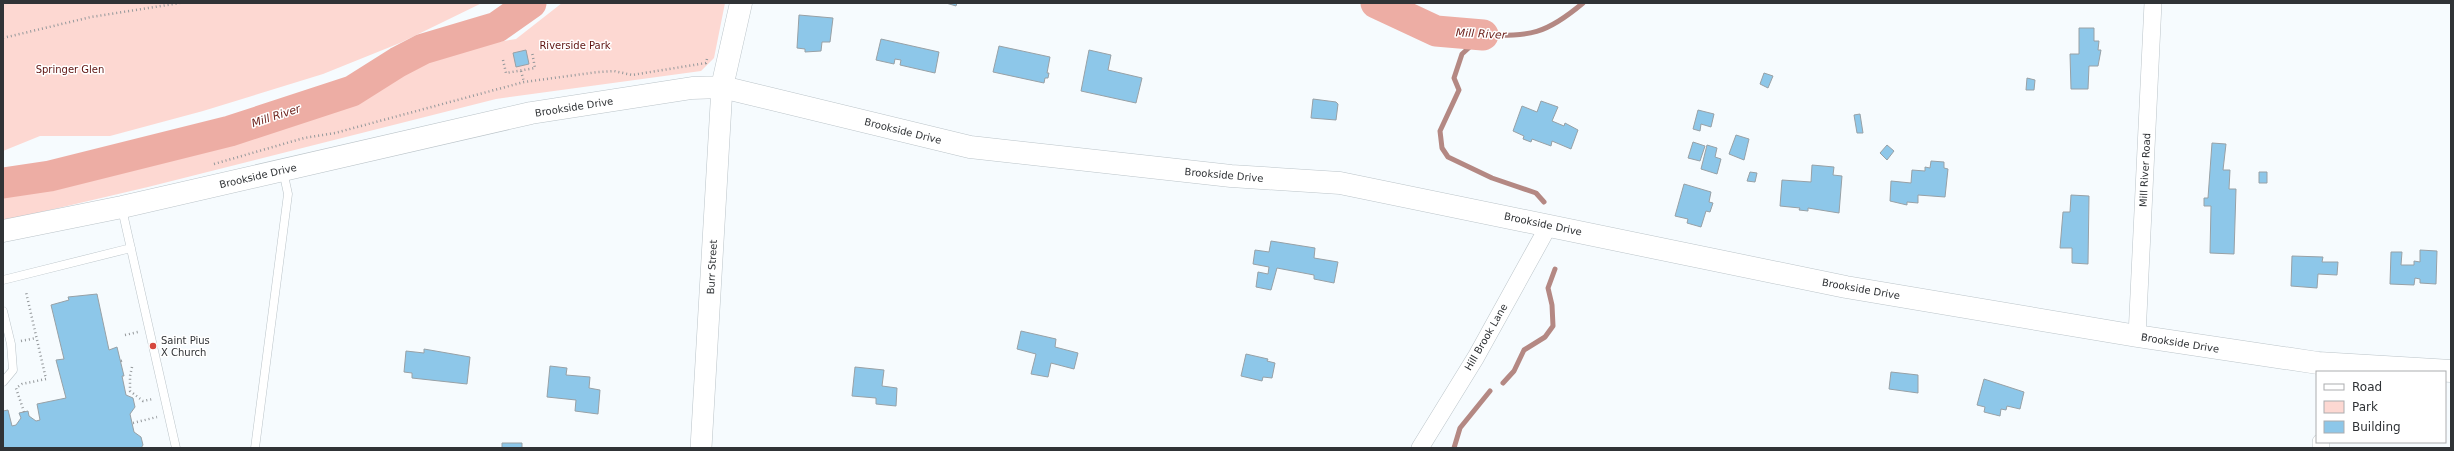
<svg xmlns="http://www.w3.org/2000/svg" width="2454" height="451" viewBox="0 0 2454 451" font-family="'DejaVu Sans',sans-serif">
	<rect width="100%" height="100%" fill="#f6fbfe"/>
	<path fill="#fdd8d2" d="M3 3H482L400 43 323 74 203 111 110 136H40L3 151Z
		M562 3H725L714 58 701 71 496 99 148 187 3 221V189L65 183 239 138 302 115 354 102 412 64 462 48 516 39Z"/>
	<g fill="none" stroke-linecap="round" stroke-linejoin="round">
		<path stroke="#b48883" stroke-width="5" d="M1544 202 1536 193 1492 178 1448 157 1442 148 1440 131 1459 90 1454 78 1462 54 1483 35C1531 36 1545 35 1583 3
			M1503 383 1514 371 1524 350 1545 337 1553 326 1552 305 1548 288 1555 269
			M1454 448 1460 428 1490 391"/>
		<path stroke="#edada4" stroke-width="31" d="M1376 3 1436 31 1483 35
			M3 183 50 176 230 131 352 91 398 62 423 49 497 27 531 3"/>
	</g>
	<path fill="#8dc7e9" stroke="#98a1a6" d="M946 3H957L956 6Z
		M799 15 833 18 830 42H822L821 51 805 52V49L797 48Z
		M2079 28H2094V41H2099L2098 50H2101L2098 66H2089L2088 89H2071L2070 54H2079Z
		M881 39 939 52 935 73 900 65 901 60 895 59 894 64 876 60Z
		M999 46 1050 57 1047 73H1049L1048 78H1045L1044 83 993 72Z
		M526 50 529 64 516 67 513 53Z
		M1089 50 1111 55 1108 70 1142 78 1136 103 1081 91Z
		M1764 73 1773 76 1768 88 1760 84Z
		M2027 78 2035 80 2034 90H2026Z
		M1313 99 1336 102 1338 104 1336 120 1311 118Z
		M1541 101 1558 107 1552 121 1564 126 1565 123 1578 130 1571 149 1552 141 1551 146 1532 139 1531 142 1523 139 1524 136 1513 131 1522 106 1537 112Z
		M1698 110 1714 114 1711 127 1701 124 1700 131 1693 129Z
		M1860 114 1863 133H1857L1854 115Z
		M1736 135 1749 139 1744 160 1729 154Z
		M1693 142 1705 146 1700 161 1688 158Z
		M2212 143 2226 144 2223 170H2230L2229 189H2236L2234 254 2210 253 2211 206H2204V198H2208Z
		M1707 145 1717 148 1715 157 1721 159 1717 174 1701 169Z
		M1887 145 1894 151 1887 160 1880 153Z
		M1931 161 1944 162V168L1948 169 1945 197 1918 195V203L1907 202V205L1890 201 1891 181 1911 183 1912 170 1925 171V167L1930 168Z
		M1812 165 1834 167 1833 175 1842 176 1839 213 1808 208V211L1799 210 1800 208 1780 206 1782 180 1811 182Z
		M1750 172 1757 173 1755 182 1747 181Z
		M2259 172H2267V183H2259Z
		M1684 184 1711 192 1709 202 1713 203 1710 212 1706 211 1701 227 1687 223 1688 219 1675 216Z
		M2071 195 2089 196 2088 264 2072 263V248H2060L2063 212H2070Z
		M1271 241 1315 248 1314 258 1338 262 1334 283 1314 279V275L1277 268 1271 290 1256 287 1258 272 1268 274 1269 267 1253 264 1255 250 1269 252Z
		M2420 250 2437 251 2436 284 2420 283V279L2415 278 2414 285 2390 284 2391 252H2402L2401 265H2414V261L2420 262Z
		M2292 256 2323 257 2322 262H2338L2337 275 2318 274 2317 288 2291 286Z
		M97 294 109 350 117 347 124 376H122L126 395 133 398 135 407 130 414 134 432 141 437 143 445 141 448H3V411L8 410 12 426 16 425 21 418 19 413 28 411 29 416 36 421 40 420 37 404 66 398 56 360 64 359 51 305 69 300 68 297Z
		M1021 331 1056 339 1055 347 1078 353 1074 369 1051 363 1048 377 1031 374 1036 354 1017 349Z
		M424 349 470 357 467 384 412 378V373L404 372 406 351 424 353Z
		M1246 354 1268 359 1267 361 1275 363 1272 378 1263 377 1262 381 1241 376Z
		M550 366 567 368 566 375 590 377 589 388 600 390 598 414 575 411 576 400 547 397Z
		M855 367 884 370 882 386 897 388 896 406 876 404V398L852 396Z
		M1891 372 1918 375V393L1889 389Z
		M1984 379 2024 392 2020 409 2007 406 2006 410 2001 409 2000 416 1984 412 1985 407 1977 405Z
		M502 443H522V448H502Z"/>
	<g fill="none" stroke-linecap="round" stroke-linejoin="round">
		<defs>
			<path id="service" d="M122 209 176 448
				M3 280 131 248
				M3 311 11 344 13 370 3 382
				M255 448 288 194 283 171"/>
			<path id="minor" d="M2137 336 2153 3
				M2321 442V448
				M1420 448 1476 357 1549 225"/>
			<path id="tertiary" d="M701 448 722 87"/>
			<path id="secondary" d="M722 87 741 3
				M3 231 122 207 531 113 692 88 722 87 970 147 1231 176 1340 183 1846 287 2137 336 2318 363 2451 371"/>
		</defs>
		<use href="#service" stroke="#bbc4c9" stroke-width="9"/>
		<use href="#minor" stroke="#bbc4c9" stroke-width="18"/>
		<use href="#tertiary" stroke="#bbc4c9" stroke-width="22"/>
		<use href="#secondary" stroke="#bbc4c9" stroke-width="23"/>
		<path stroke="#94989b" stroke-width="2.5" stroke-dasharray="1 3" stroke-linecap="butt" d="M3 38 91 17 180 3
			M503 60 506 73 535 68 532 52
			M521 71 524 82
			M214 164 304 138 335 133 524 82 598 72 614 71 632 75 706 63 707 59
			M125 335 138 332
			M21 341 36 338
			M121 361 124 360
			M132 367 130 376V391L143 401 153 399
			M24 412 16 388 22 384 46 379 26 292
			M133 423 157 417"/>
		<use href="#service" stroke="#fff" stroke-width="8"/>
		<use href="#minor" stroke="#fff" stroke-width="17"/>
		<use href="#tertiary" stroke="#fff" stroke-width="21"/>
		<use href="#secondary" stroke="#fff" stroke-width="22"/>
	</g>
	<circle fill="#d6483e" stroke="#fff" stroke-width="1.5" cx="153" cy="346" r="4"/>
	<g text-anchor="middle" dominant-baseline="central" stroke-width="3" stroke-linejoin="round" paint-order="stroke">
		<g font-size="10" fill="#5e1411" stroke="#fff">
			<text x="575" y="45">Riverside Park</text>
			<text x="70" y="69">Springer Glen</text>
		</g>
		<g font-size="10" fill="#303336" stroke="#fff">
			<text transform="translate(574 107) rotate(-9)">Brookside Drive</text>
			<text transform="translate(903 131) rotate(14)">Brookside Drive</text>
			<text transform="translate(2145 170) rotate(-87)">Mill River Road</text>
			<text transform="translate(1224 175) rotate(5)">Brookside Drive</text>
			<text transform="translate(258 176) rotate(-13)">Brookside Drive</text>
			<text transform="translate(1543 224) rotate(12)">Brookside Drive</text>
			<text transform="translate(712 267) rotate(-87)">Burr Street</text>
			<text transform="translate(1861 289) rotate(10)">Brookside Drive</text>
			<text transform="translate(1486 337) rotate(-60)">Hill Brook Lane</text>
			<text transform="translate(2180 343) rotate(9)">Brookside Drive</text>
		</g>
		<g font-size="10" fill="#303336" stroke="#fff" text-anchor="start">
			<text x="161" y="340">Saint Pius<tspan x="161" dy="12">X Church</tspan></text>
		</g>
		<g font-size="11" font-style="italic" fill="#702620" stroke="#fff">
			<text transform="translate(1481 34) rotate(3)">Mill River</text>
			<text transform="translate(276 116) rotate(-18)">Mill River</text>
		</g>
	</g>
	<rect width="2454" height="451" fill="none" stroke="#303336" stroke-width="8"/>
	<rect x="2316" y="371" width="130" height="72" fill="#ffffff" stroke="#acadaf"/>
	<rect x="2324" y="384" width="20" height="6" fill="#ffffff" stroke="#acadaf"/>
	<text x="2352" y="391" font-size="12" fill="#303336">Road</text>
	<rect x="2324" y="401" width="20" height="12" fill="#fdd8d2" stroke="#acadaf"/>
	<text x="2352" y="411" font-size="12" fill="#303336">Park</text>
	<rect x="2324" y="421" width="20" height="12" fill="#8dc7e9" stroke="#acadaf"/>
	<text x="2352" y="431" font-size="12" fill="#303336">Building</text>
</svg>
